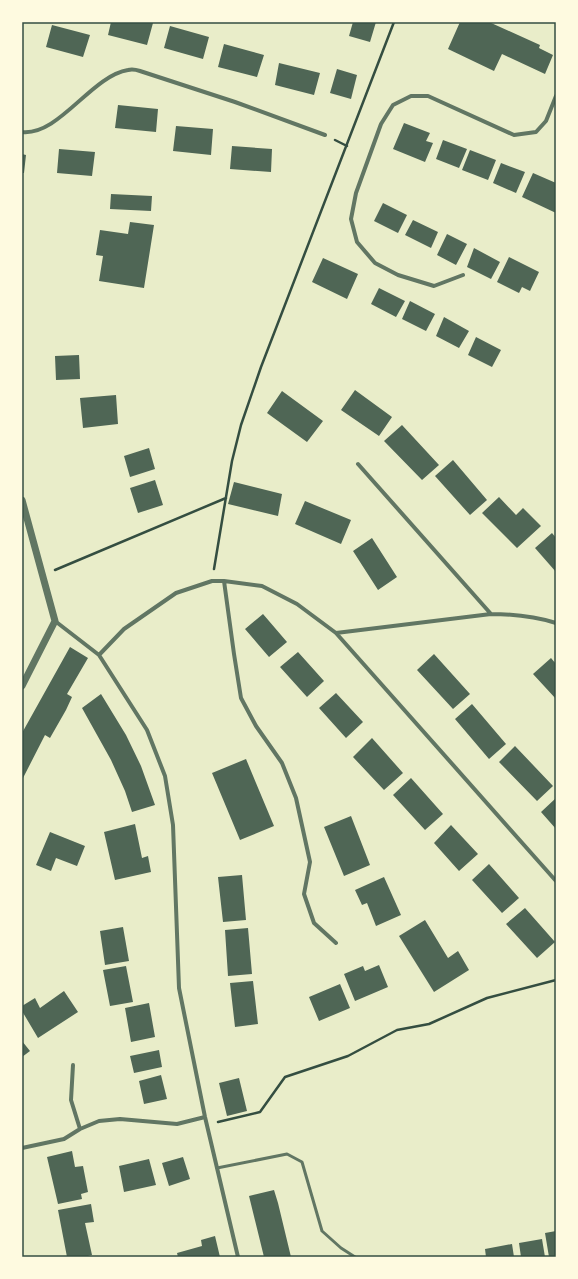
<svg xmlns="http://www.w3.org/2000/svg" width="578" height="1279" viewBox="0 0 578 1279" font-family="'Asap Condensed',sans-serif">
	<rect width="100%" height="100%" fill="#e9edc9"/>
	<path fill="#4f6655" d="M111 22H148L153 23 147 45 108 35Z
		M353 22H376L370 42 349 36Z
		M460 22H489L540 45 539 48 553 55 545 74 502 54 494 71 448 49Z
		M52 25 90 35 83 57 46 47Z
		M170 26 209 37 203 59 164 48Z
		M224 44 264 55 257 77 218 67Z
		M279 63 320 73 314 95 275 85Z
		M337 69 357 75 351 99 330 93Z
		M118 105 158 109 156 132 115 128Z
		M404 123 430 133 426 141 433 143 425 162 393 149Z
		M176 126 213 129 211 155 173 151Z
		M443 140 467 149 459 168 436 159Z
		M232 146 272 149 271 172 230 169Z
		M59 149 95 152 92 176 57 173Z
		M470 150 496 160 488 180 462 170Z
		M22 154 26 155 24 173H22Z
		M501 163 525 172 516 193 493 183Z
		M533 173 556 183V213L522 197Z
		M111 194 152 196 151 211 110 209Z
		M383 203 407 215 398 233 374 221Z
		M413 220 438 232 431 248 405 235Z
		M130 222 154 225 144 288 99 281 103 256 96 255 100 230 128 234Z
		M447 234 467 244 456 265 437 255Z
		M474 248 500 262 491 279 467 267Z
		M509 257 539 272 530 291 522 287 519 293 497 282Z
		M323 258 358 274 347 299 312 282Z
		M379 288 405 301 396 317 371 304Z
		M410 301 435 314 426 331 402 319Z
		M444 317 469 331 459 348 436 336Z
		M476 337 501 350 492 367 468 355Z
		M79 355 80 379 56 380 55 356Z
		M355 390 392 417 379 436 341 410Z
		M282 391 323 421 307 442 267 413Z
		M116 395 118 424 83 428 80 398Z
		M402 425 439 465 422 480 384 441Z
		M149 448 155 469 130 477 124 456Z
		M453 460 487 500 470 515 435 476Z
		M155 480 163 505 138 513 130 488Z
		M234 482 282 494 278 516 228 504Z
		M499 497 516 515 523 508 541 526 517 548 482 513Z
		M305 501 351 520 341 544 295 524Z
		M552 533 556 538V572L535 548Z
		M372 538 397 577 378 590 353 551Z
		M263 614 287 642 269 657 245 629Z
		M70 647 88 658 67 694 72 697 66 710 50 738 45 735 22 780V733Z
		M298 652 324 681 307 697 280 667Z
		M434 654 470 694 453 709 417 670Z
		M551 658 556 664V699L533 674Z
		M336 693 363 722 346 738 319 708Z
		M101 694 126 735 141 766 155 805 132 812 125 791 111 760 82 708Z
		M472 704 506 744 489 759 455 719Z
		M372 738 403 773 384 790 353 757Z
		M515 746 553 786 537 801 499 762Z
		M246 759 274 826 240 840 212 773Z
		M411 778 443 814 425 830 393 795Z
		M556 798V829L541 812Z
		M351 816 370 865 344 876 324 827Z
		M135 824 142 858 148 856 151 872 115 880 104 832Z
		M451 825 478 854 459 871 434 843Z
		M50 832 85 846 77 866 56 858 51 871 36 865Z
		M489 864 519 898 502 913 472 880Z
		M242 875 246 920 223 922 218 877Z
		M384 877 401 915 376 926 367 903 362 905 355 890Z
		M525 908 555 942 537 958 506 924Z
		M425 920 448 958 458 951 469 970 434 992 399 936Z
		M123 927 129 961 105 965 100 931Z
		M248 928 252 974 228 976 225 930Z
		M379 965 388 987 355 1001 344 974 363 966 365 971Z
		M126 966 133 1002 110 1006 103 970Z
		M253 981 258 1024 235 1027 230 983Z
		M340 984 350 1008 319 1021 309 997Z
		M64 991 78 1012 38 1038 22 1011V1006L35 998 40 1008Z
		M149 1003 155 1037 131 1042 125 1008Z
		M22 1041 30 1051 22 1057Z
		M159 1050 162 1067 134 1073 130 1056Z
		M161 1075 167 1099 144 1104 139 1081Z
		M239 1078 247 1111 227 1116 219 1083Z
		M72 1151 75 1167 83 1166 88 1192 81 1194 82 1199 58 1204 47 1157Z
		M183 1157 190 1179 169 1186 162 1163Z
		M149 1159 156 1185 124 1192 119 1166Z
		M274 1190 278 1203 291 1257H264L249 1196Z
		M91 1204 94 1222 85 1223 92 1255 84 1257H67L58 1210Z
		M556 1231V1257H549L545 1233Z
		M215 1236 220 1257H178L177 1253 202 1246 201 1240Z
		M542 1239 545 1257H521L519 1243Z
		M512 1244 514 1257H486L485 1249Z"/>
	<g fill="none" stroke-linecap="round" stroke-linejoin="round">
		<path stroke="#344e41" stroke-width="2.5" d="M335 140 347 146
			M214 569 232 461 241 425 261 367 394 22
			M55 570 226 498
			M218 1122 260 1112 285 1077 348 1056 397 1030 429 1024 487 998 556 980"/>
		<path stroke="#617663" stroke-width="3" d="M217 1168 287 1154 302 1162 322 1231 341 1248 355 1257"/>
		<path stroke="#617663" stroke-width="4" d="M22 132C59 136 91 76 128 70 132 69 137 70 140 71L235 102 325 135
			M463 275 434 286 398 275 375 263 357 242 351 219 356 193 381 124 393 105 411 96H428L514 135 536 132 546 121 556 96
			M358 464 491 614
			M224 581 234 654 241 698 256 726 282 763 296 798 310 862 304 894 314 923 336 943
			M55 621 99 655 147 730 165 776 173 825 179 988 205 1117 238 1257
			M336 633 491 614C514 614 534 616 556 623
			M99 655 124 629 176 593 212 581H224L262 586 297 604 336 633 556 881
			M73 1065 71 1100 80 1129
			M22 1148 64 1139 80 1129 99 1121 120 1119 177 1124 205 1117"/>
		<path stroke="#617663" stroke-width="7" d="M22 500 55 621 22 686"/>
	</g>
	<rect width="578" height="1279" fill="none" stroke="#fefae0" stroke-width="46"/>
	<rect x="23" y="23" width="532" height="1233" fill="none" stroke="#344e41" stroke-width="1.5"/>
</svg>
